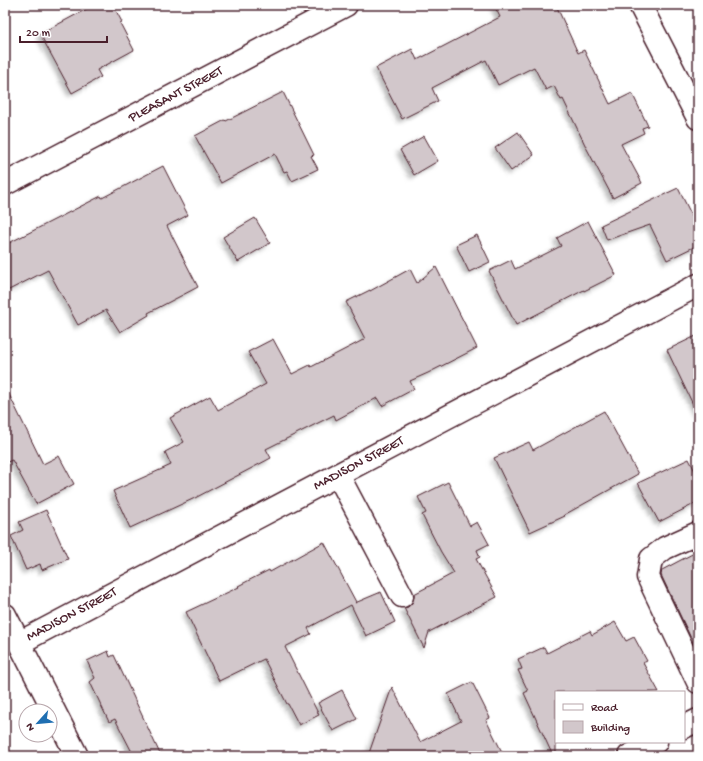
<svg xmlns="http://www.w3.org/2000/svg" width="703" height="761" viewBox="0 0 703 761" font-family="'Gochi Hand',sans-serif">
	<defs>
		<filter id="shadow"><feDropShadow dx="-3.5" dy="3.5" stdDeviation="2" flood-color="#0004"/></filter>
	</defs>
	<rect width="100%" height="100%" fill="#fff"/>
	<filter id="ink" filterUnits="userSpaceOnUse"><feTurbulence type="fractalNoise" baseFrequency=".025" numOctaves="2"/><feDisplacementMap in="SourceGraphic" scale="8" xChannelSelector="R" yChannelSelector="G"/><feConvolveMatrix kernelMatrix="1 2 1 2 8 2 1 2 1" color-interpolation-filters="sRGB"/></filter>
	<g filter="url(#ink)">
		<path fill="#d2c7cb" stroke="#4a1f2b" filter="url(#shadow)" d="M94 5H113L122 22 120 23 134 50 97 70 101 77 72 93 40 34Z
			M494 5H556L578 53 584 50 610 104 632 93 648 126 642 128 644 133 621 144 642 183 613 198 587 149 563 99 561 100 554 86 546 90 534 67 498 85 486 60 432 88 438 101 402 119 376 68 412 49 417 60 500 17Z
			M283 92 314 155 311 156 318 169 292 181 287 171 284 172 275 154 221 183 195 136 225 120 226 121Z
			M518 132 534 155 511 171 495 148Z
			M424 136 438 161 414 175 400 150Z
			M163 166 188 215 167 226 198 287 148 313 149 315 120 332 106 310 78 325 48 270 5 292V245L101 196 102 198Z
			M678 188 698 228V245L667 260 650 225 607 240 601 225Z
			M255 218 270 243 238 262 223 237Z
			M588 221 616 275 584 291V290L516 325 489 271 511 260 515 269 561 246 557 238Z
			M477 235 490 262 469 272 456 245Z
			M436 267 477 348 428 373 410 381 414 389 382 406 377 398 336 420 334 415 266 449 271 458 195 498 130 528 113 491 171 465 165 452 184 442 170 418 210 396 218 410 266 384 248 352 273 339 292 374 310 365 311 367 365 339 346 302 370 290V291L410 269 417 283Z
			M698 335V415L667 350Z
			M5 386 43 464 59 456 74 484 36 504 12 460 5 463Z
			M604 411 638 474 564 515 565 516 530 532 494 458 529 442 533 450Z
			M689 459 698 477V502L659 522 638 483Z
			M448 482 470 526 477 522 489 544 477 550 480 557 476 559 497 597 429 632 424 648 404 608 408 607 412 603 414 597V594L454 573 441 552 422 515 426 513 418 497Z
			M46 510 68 559 42 570 40 564 26 570 11 536 23 530 19 522Z
			M324 542 356 602 355 603 381 592 395 622 366 636 351 605 308 628 311 634 285 647 319 715 299 725 288 704H287L264 659 219 681 186 612 239 587 238 586 269 570 270 572Z
			M698 551V653L661 575 662 570Z
			M615 622 626 641 634 637 647 661 643 663 659 692H556V756H553L524 693 528 691 518 670 522 669 518 659 544 647 547 653 590 631 592 635Z
			M108 651 110 657 114 655 161 756H134L115 719 109 722 90 682 95 678 87 661Z
			M472 682 490 718 486 720 504 756H368L392 687 420 742 461 721 448 694Z
			M342 690 357 719 333 731 318 703Z"/>
		<g fill="none" stroke-linecap="round" stroke-linejoin="round">
			<defs>
				<path id="minor" d="M640 5 698 118
					M5 184 346 5
					M338 475 402 596
					M698 533 665 548 651 559 648 577 698 682
					M5 615 77 756
					M19 643 698 285
					M684 727 698 720
					M629 756 656 742"/>
			</defs>
			<use href="#minor" stroke="#4a1f2b" stroke-width="25"/>
			<use href="#minor" stroke="#fff" stroke-width="22"/>
		</g>
	</g>
	<g text-anchor="middle" dominant-baseline="central" stroke-width="4" stroke-linejoin="round" paint-order="stroke">
		<g font-size="14" fill="#4a1f2b" stroke="#fff">
			<text transform="translate(176 95) rotate(-28)">PLEASANT STREET</text>
			<text transform="translate(359 464) rotate(-28)">MADISON STREET</text>
			<text transform="translate(72 615) rotate(-28)">MADISON STREET</text>
		</g>
	</g>
	<rect width="703" height="761" fill="none" stroke="#fff" stroke-width="20"/>
	<rect x="10" y="10" width="683" height="741" fill="none" stroke="#4a1f2b" stroke-width="1.5" filter="url(#ink)"/>
	<rect x="555" y="691" width="130" height="52" fill="#ffffff" stroke="#b7a5aa"/>
	<rect x="563" y="704" width="20" height="6" fill="#ffffff" stroke="#b7a5aa"/>
	<text x="591" y="711" font-size="12" fill="#4a1f2b">Road</text>
	<rect x="563" y="721" width="20" height="12" fill="#d2c7cb" stroke="#b7a5aa"/>
	<text x="591" y="731" font-size="12" fill="#4a1f2b">Building</text>
	<g transform="translate(38 723) rotate(243)"><circle r="19" fill="#ffffff" stroke="#b7a5aa"/>
	<path d="M0-3L7 15L0 10L-7 15Z" fill="#1f6fb2"/>
	<text y="-6" font-size="11" font-weight="bold" text-anchor="middle" fill="#4a1f2b">N</text>
	</g>
	<path d="M20 36v6h87v-6" fill="none" stroke="#4a1f2b" stroke-width="2"/>
	<text x="26" y="36" font-size="12" fill="#4a1f2b" stroke="#ffffff" stroke-width="3" paint-order="stroke">20 m</text>
</svg>
